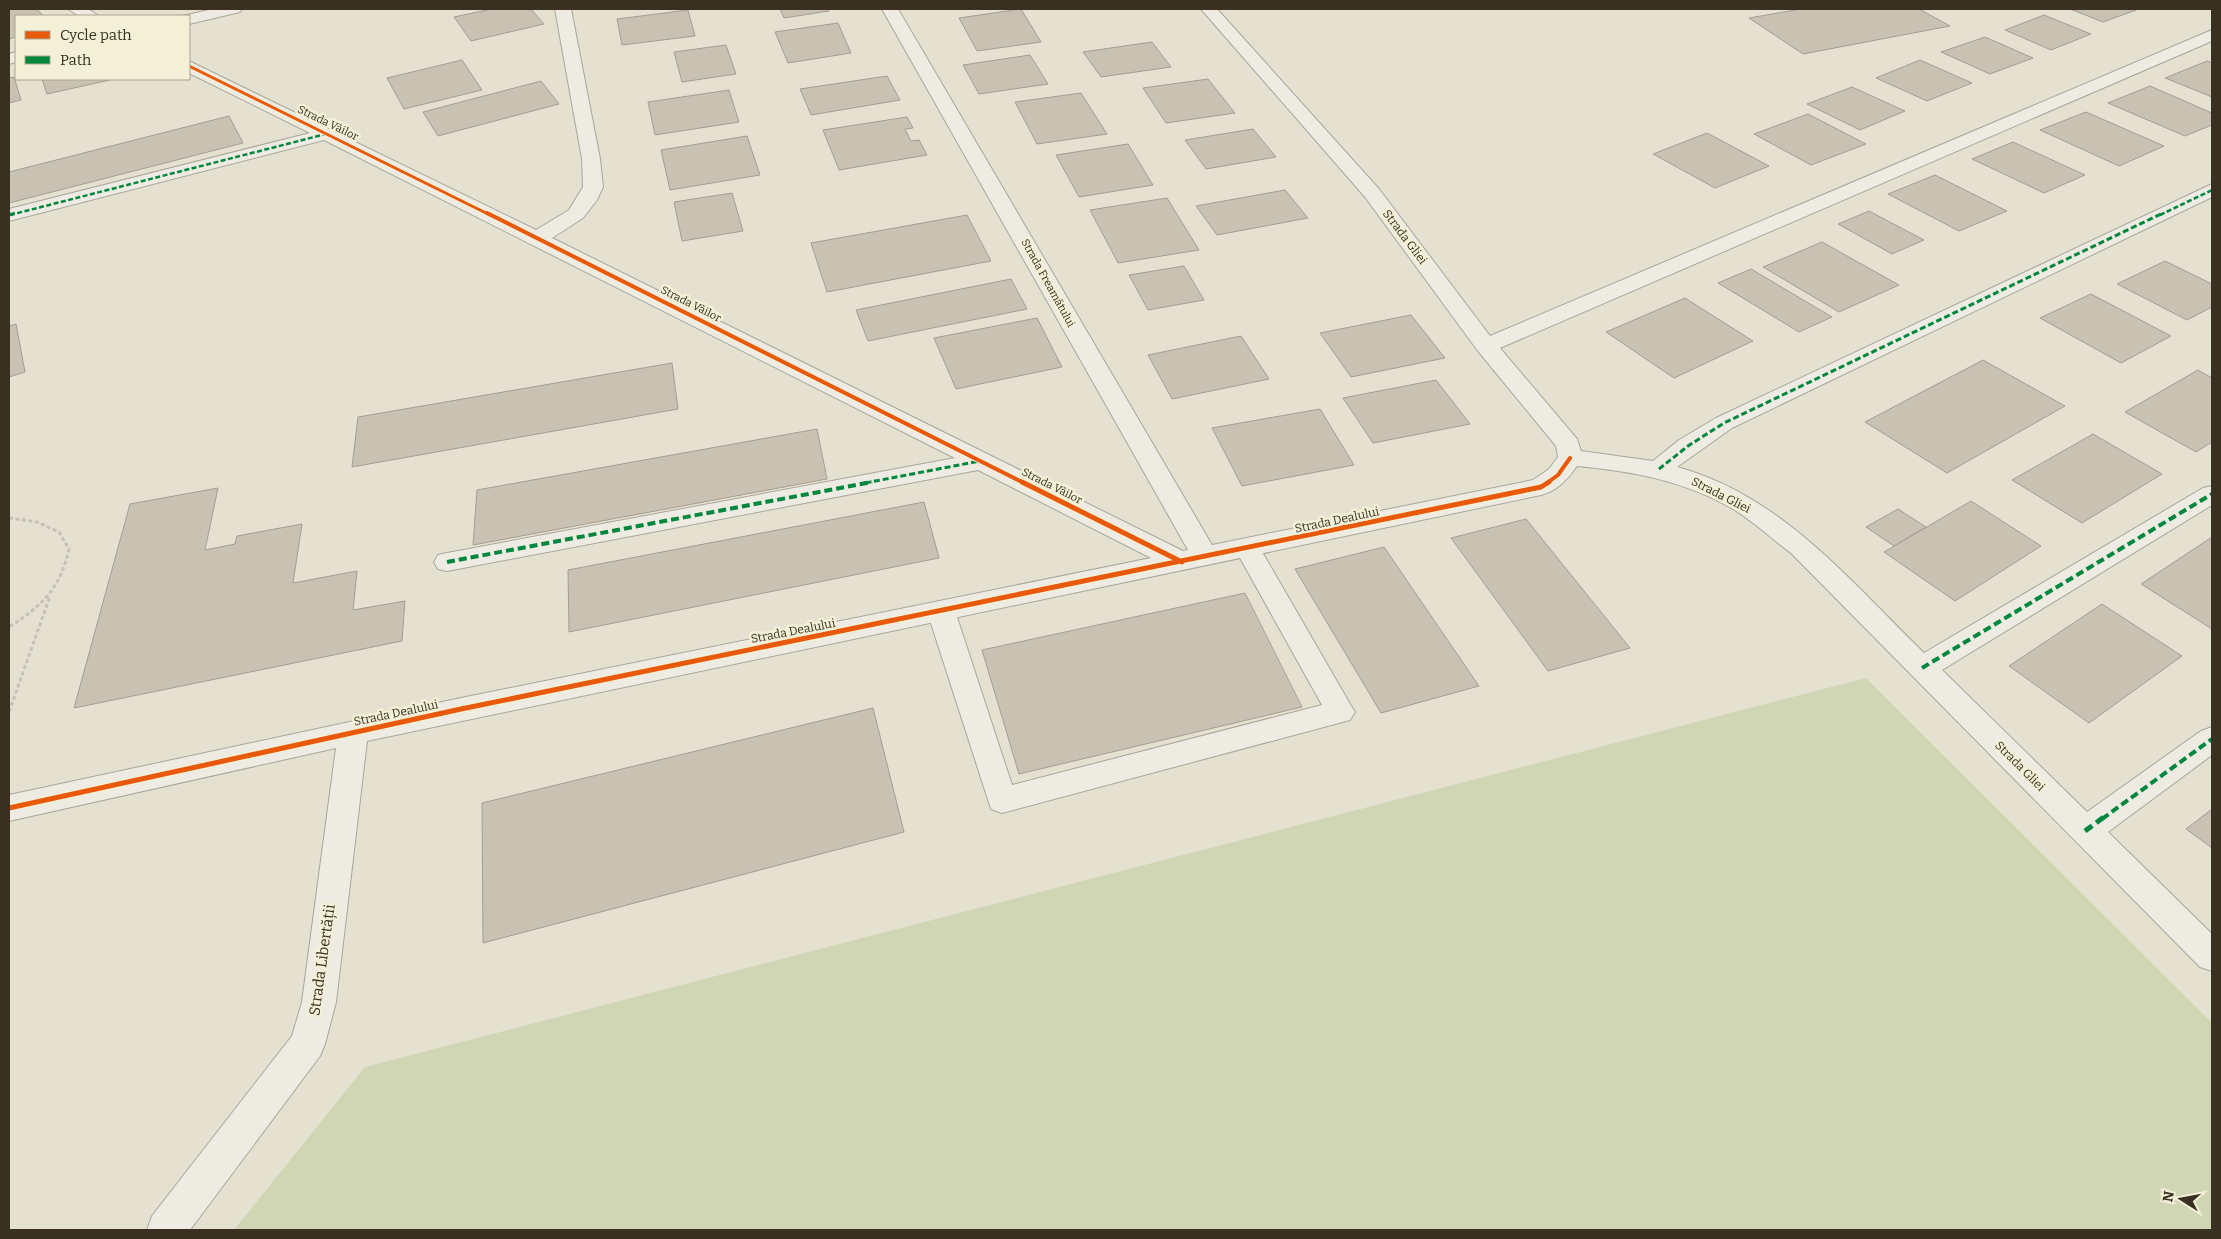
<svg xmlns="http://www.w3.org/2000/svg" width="2221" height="1239" viewBox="0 0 2221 1239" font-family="Bitter,serif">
	<rect width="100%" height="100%" fill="#e5e1d1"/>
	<path fill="#d0d5b4" d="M1866 678 2212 1023V1230H234L365 1067Z"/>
	<path fill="#c9c1b2" stroke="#a59e90" d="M9 9H36L44 16H16V37L9 39Z
		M492 9H531L544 24 471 41 454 17Z
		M780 9H828L829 11 784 18Z
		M1021 9 1041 42 977 51 959 18Z
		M1801 9H1919L1950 26 1803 54 1749 18Z
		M2070 9H2139L2103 22Z
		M688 10 695 36 622 45 617 19Z
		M2044 15 2091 34 2051 50 2005 30Z
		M838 23 851 53 788 63 775 32Z
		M1985 37 2033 58 1990 74 1941 52Z
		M1152 42 1171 67 1101 77 1083 52Z
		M726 45 736 74 682 82 674 52Z
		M1030 55 1048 84 979 94 963 65Z
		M462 60 482 90 404 109 387 78Z
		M1920 60 1972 83 1927 101 1876 78Z
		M2207 61 2212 63V97L2165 78Z
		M887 76 900 100 811 115 800 89Z
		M14 77 21 100 9 103V78Z
		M42 79H109L110 80 47 94Z
		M1208 79 1235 113 1166 123 1143 88Z
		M541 81 559 104 438 136 423 112Z
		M2150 86 2212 113V125L2185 136 2108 103Z
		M1852 87 1905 111 1860 130 1807 104Z
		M729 90 739 122 655 135 648 102Z
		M1081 93 1107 134 1037 144 1015 102Z
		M2086 112 2164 146 2119 166 2040 130Z
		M1808 114 1866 144 1811 165 1754 134Z
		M229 116 243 143 9 203V172Z
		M907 117 913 128 905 129 911 141 919 140 927 155 839 170 823 130Z
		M1253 129 1276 157 1206 169 1185 140Z
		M1707 133 1769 166 1715 188 1653 154Z
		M747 136 760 175 670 190 661 150Z
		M2013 142 2085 175 2044 193 1972 159Z
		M1128 144 1153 185 1079 197 1056 155Z
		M1935 175 2007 211 1959 231 1888 194Z
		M1285 190 1308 218 1217 235 1196 206Z
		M732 193 743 231 682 241 674 202Z
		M1167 198 1199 250 1118 263 1090 210Z
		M1869 211 1924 240 1892 254 1838 224Z
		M967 215 991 261 827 292 811 243Z
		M1822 242 1899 285 1839 312 1763 267Z
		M2165 261 2212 284V307L2187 320 2117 284Z
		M1184 266 1204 300 1148 310 1129 275Z
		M1751 269 1832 317 1799 332 1718 283Z
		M1011 279 1027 309 868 341 856 310Z
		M2091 294 2171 336 2121 363 2040 318Z
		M1685 298 1753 341 1674 378 1606 332Z
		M1411 315 1445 358 1351 377 1320 333Z
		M1037 318 1062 367 956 389 934 338Z
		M16 324 25 372 9 377V326Z
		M1241 336 1269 379 1172 399 1148 355Z
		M1983 360 2065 406 1947 473 1865 422Z
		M672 363 678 409 352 467 358 417Z
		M2198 370 2212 378V442L2196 452 2125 412Z
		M1436 380 1470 424 1373 443 1343 398Z
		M1320 409 1354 465 1242 486 1212 428Z
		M817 429 827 479 473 545 477 490Z
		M2093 434 2162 474 2082 523 2012 480Z
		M218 488 205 550 235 544 237 536 302 524 293 583 357 571 353 610 405 601 402 641 74 708 130 504Z
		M1971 501 2041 546 1955 601 1884 552Z
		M924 502 939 558 569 632 568 570Z
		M1898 509 1926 527 1894 546 1866 527Z
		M1526 519 1630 648 1548 671 1451 538Z
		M2212 537V629L2141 584Z
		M1384 547 1479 686 1381 713 1295 569Z
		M1245 593 1302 707 1019 774 982 650Z
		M2102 604 2182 656 2089 723 2009 666Z
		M873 708 904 832 483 943 482 803Z
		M2212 809V848L2186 829Z"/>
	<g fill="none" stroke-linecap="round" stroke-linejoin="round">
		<defs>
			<path id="service" d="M1248 540 1257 543 1350 704 1355 712 1350 720 1002 813 991 809 927 611 931 604 941 601 951 604 955 611 1012 785 1322 705 1235 549 1239 543Z"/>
			<path id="minor" d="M68 9H88L99 16H79Z
				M213 9H242L240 12 189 24V16H183Z
				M555 9H571L600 159 603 187 597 200 583 218 552 238 1183 551 1188 550 882 9H898L1212 545 1533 480 1549 469 1558 457 1556 446 1478 351 1365 197 1201 9H1217L1379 189 1490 336 2212 30V41L1500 348 1577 439 1581 451 1653 461 1679 440 1716 418 2212 184V197L1732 428 1677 467C1781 495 1850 581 1924 653L2203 488 2212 486V505L1942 670 2087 812 2201 731 2212 727V755L2108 832 2212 934V971L2200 967 1791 553C1772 539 1754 522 1733 509 1685 481 1632 471 1577 466 1567 480 1557 491 1541 495L367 741 336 1002 325 1044 320 1056 190 1230H147L152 1216 292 1036 302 1002 336 748 9 821V795L461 698 1151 558 978 470 447 571 438 569 434 562 438 555 447 553 955 458 324 140 9 221V209L310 133 189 73V61L536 230 569 210 583 187 582 159Z
				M16 52V62L9 64V54Z"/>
		</defs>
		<use href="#service" stroke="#aaa699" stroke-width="2"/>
		<use href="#minor" stroke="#aaa699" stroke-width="2"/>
		<path stroke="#c6c2b9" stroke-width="3" stroke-dasharray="4 2.5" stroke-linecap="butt" d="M9 518 37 522 59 532 69 549C60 589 42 606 9 627
			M9 712 50 596"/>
		<use href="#service" fill="#edebe2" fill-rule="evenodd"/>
		<use href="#minor" fill="#edebe2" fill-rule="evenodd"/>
		<path stroke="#00873e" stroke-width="2.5" stroke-dasharray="5 2.5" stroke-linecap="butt" d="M10 215 326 134
			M2160 215 2212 190"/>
		<path stroke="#00873e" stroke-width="3" stroke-dasharray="6 3" stroke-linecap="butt" d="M9 215 15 213
			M1659 469 1688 446 1724 423 2163 213
			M865 483 980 461"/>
		<path stroke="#00873e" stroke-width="4" stroke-dasharray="8 4" stroke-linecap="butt" d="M447 562 872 482
			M1922 668 2212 494
			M2102 819 2212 739"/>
		<path stroke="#00873e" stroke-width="5" stroke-dasharray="9 5" stroke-linecap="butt" d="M2085 831 2104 817"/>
		<defs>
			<path id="cycleway-far2" d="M189 66 490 215"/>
			<path id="cycleway-far1" d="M487 213 1024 483
				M1547 483 1558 475 1570 458"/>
			<path id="cycleway" d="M1022 482 1182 562
				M9 808 461 709 1541 487 1549 482"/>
		</defs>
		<use href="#cycleway-far2" stroke="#f4f0d8" stroke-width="5"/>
		<use href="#cycleway-far1" stroke="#f4f0d8" stroke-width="6"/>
		<use href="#cycleway" stroke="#f4f0d8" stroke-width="8"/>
		<use href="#cycleway-far2" stroke="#e8590c" stroke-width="3"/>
		<use href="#cycleway-far1" stroke="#e8590c" stroke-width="4"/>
		<use href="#cycleway" stroke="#e8590c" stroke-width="5"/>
	</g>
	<g text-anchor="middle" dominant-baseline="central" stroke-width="5" stroke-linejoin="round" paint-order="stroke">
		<g font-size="11" fill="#393021" stroke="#f4f0d8">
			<text transform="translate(328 123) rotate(26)">Strada Văilor</text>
			<text transform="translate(1048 283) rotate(61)">Strada Freamătului</text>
			<text transform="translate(691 304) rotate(27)">Strada Văilor</text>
			<text transform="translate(1052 486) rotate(27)">Strada Văilor</text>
		</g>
		<g font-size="12" fill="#393021" stroke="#f4f0d8">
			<text transform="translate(1405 237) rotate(53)">Strada Gliei</text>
			<text transform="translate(1721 495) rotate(27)">Strada Gliei</text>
			<text transform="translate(1337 520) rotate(-12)">Strada Dealului</text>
			<text transform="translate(793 631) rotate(-11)">Strada Dealului</text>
			<text transform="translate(396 713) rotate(-12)">Strada Dealului</text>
			<text transform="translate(2020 766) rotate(45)">Strada Gliei</text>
		</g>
		<g font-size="15" fill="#393021" stroke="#f4f0d8">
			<text transform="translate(322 960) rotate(-82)">Strada Libertății</text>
		</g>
	</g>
	<rect width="2221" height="1239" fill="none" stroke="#393021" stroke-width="20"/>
	<rect x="15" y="15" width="175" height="65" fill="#f4f0d8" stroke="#a9a38f"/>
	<rect x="25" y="31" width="25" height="8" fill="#e8590c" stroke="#a9a38f"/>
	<text x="60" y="40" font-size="15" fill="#393021">Cycle path</text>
	<rect x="25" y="56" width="25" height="8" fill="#00873e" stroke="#a9a38f"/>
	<text x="60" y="65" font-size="15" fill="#393021">Path</text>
	<g transform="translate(2181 1199) rotate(281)" stroke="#f4f0d8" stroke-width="4" paint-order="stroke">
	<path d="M0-4L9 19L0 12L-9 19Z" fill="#393021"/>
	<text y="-8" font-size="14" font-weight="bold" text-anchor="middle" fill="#393021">N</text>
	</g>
</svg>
